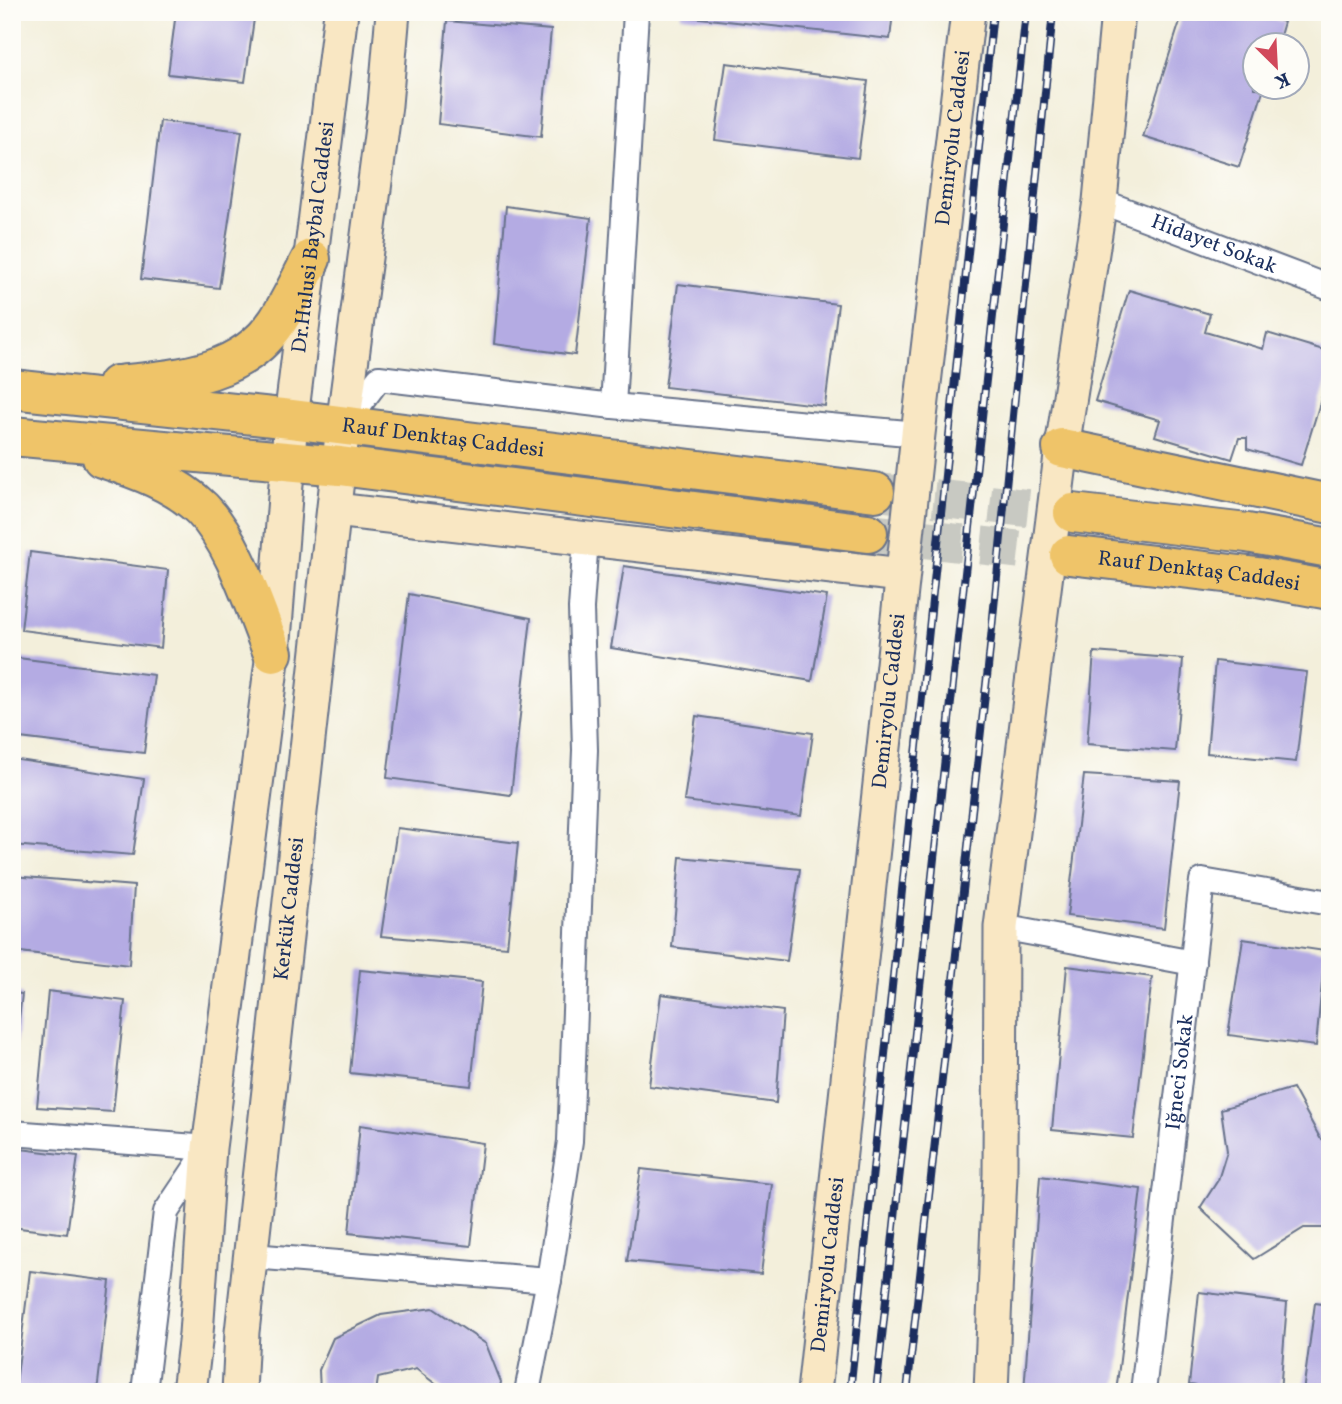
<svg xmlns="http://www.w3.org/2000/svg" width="1342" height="1404" viewBox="0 0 1342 1404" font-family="Vollkorn,serif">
	<rect width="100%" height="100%" fill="#fdfcf7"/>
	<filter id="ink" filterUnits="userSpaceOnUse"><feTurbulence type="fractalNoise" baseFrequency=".0143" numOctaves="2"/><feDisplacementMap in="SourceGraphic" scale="14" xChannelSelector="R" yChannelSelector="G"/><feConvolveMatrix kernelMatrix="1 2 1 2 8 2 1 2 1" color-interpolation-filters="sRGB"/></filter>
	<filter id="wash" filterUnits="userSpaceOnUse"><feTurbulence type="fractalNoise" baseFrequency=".00686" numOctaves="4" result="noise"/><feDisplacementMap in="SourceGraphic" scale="28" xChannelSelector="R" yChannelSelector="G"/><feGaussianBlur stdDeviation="1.57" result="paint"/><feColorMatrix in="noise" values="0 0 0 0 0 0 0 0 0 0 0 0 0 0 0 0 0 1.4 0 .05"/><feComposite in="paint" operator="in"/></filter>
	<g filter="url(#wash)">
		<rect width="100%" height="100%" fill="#f3efdb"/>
		<g id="blocks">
			<path fill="#b4abe3" d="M176 12H255L245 82 168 74Z
				M682 12H893L890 39 681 16Z
				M1183 12H1252L1284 22 1277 46H1254V88H1264L1239 167 1143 137Z
				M447 21 551 30 541 137 438 124Z
				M726 63 868 81 858 158 715 140Z
				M160 121 242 131 219 288 141 279Z
				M506 206 591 218 575 355 494 344Z
				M678 284 838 304 825 406 665 387Z
				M1129 290 1210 314 1205 332 1263 349 1267 333 1330 352V370L1301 465 1247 449V438H1239L1232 459 1155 436 1160 420 1095 401Z
				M30 552 168 570 161 648 21 630Z
				M624 566 827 596 812 681 611 648Z
				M409 594 531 618 511 795 387 778Z
				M1094 652 1183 659 1175 751 1087 744Z
				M18 658 154 675 144 753 12 737V703Z
				M1215 661 1307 672 1296 762 1207 753Z
				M696 716 813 733 801 816 684 801Z
				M12 759 144 779 133 855 12 845Z
				M1084 775 1180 781 1164 928 1067 916Z
				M397 828 518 843 507 947 381 936Z
				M680 857 800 869 787 961 672 947Z
				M12 876 134 886 129 965 12 951Z
				M1243 939 1325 951 1316 1046 1228 1035Z
				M1067 966 1152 977 1133 1138 1052 1130Z
				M360 970 482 982 471 1086 350 1073Z
				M48 991 125 1001 113 1112 37 1107Z
				M12 993 22 994 14 1061H12Z
				M661 994 783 1011 776 1103 649 1086Z
				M1293 1088 1320 1138 1330 1143V1228H1304L1254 1259 1200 1208 1218 1180 1227 1151 1221 1109Z
				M360 1125 483 1143 471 1246 349 1233Z
				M12 1148 78 1156 67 1234 12 1227Z
				M641 1169 772 1184 761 1274 627 1261Z
				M1040 1176 1141 1189 1116 1392 1024 1391Z
				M30 1271 110 1281 97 1392H15Z
				M1199 1292 1287 1303 1280 1392H1249L1189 1385Z
				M1315 1303 1330 1305V1392H1303Z
				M433 1308 486 1344 501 1382 499 1392H442V1389L416 1369 378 1378 376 1392H320L319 1370 333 1338 381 1315Z"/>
		</g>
	</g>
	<g filter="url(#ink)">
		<use href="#blocks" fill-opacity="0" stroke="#67728a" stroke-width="2"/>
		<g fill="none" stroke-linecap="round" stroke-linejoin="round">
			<path stroke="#c8c9c2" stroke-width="38" stroke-dasharray="38 19" stroke-linecap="butt" d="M877 492 1073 513
				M868 533 1069 555"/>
			<defs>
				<g id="street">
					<path id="s1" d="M1100 201 1330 288"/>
					<path d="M613 406 636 12"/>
					<path d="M343 426 379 378 613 406 918 434"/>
					<path d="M1001 927 1193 963"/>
					<path d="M12 1133 209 1148 166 1212 144 1392"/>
					<path d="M252 1256 549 1280"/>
					<path d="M527 1392 549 1280 570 1141 585 750 581 608 586 539"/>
					<path id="s2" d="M1143 1392 1202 881 1330 903"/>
				</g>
				<g id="secondary">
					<path d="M335 510 902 575"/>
					<path id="s3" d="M189 1392 196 1334 209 1148 273 653 291 419 341 12"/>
					<path id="s4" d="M239 1392 242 1332 343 426 385 105 393 12"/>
					<path id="s5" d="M814 1392 918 434 968 12"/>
					<path d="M991 1392 1000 1174 1001 927 1062 448 1100 201 1118 12"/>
				</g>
				<g id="primary">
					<path d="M117 385C176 379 241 376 277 322 290 302 300 280 311 259"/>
					<path id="s6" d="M12 389 291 419 875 492"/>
					<path d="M12 436 340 466 868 533"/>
					<path d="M1062 448 1330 504"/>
					<path d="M102 458C136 469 176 483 202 509 236 544 254 608 273 653"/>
					<path d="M1073 513 1247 533 1330 548"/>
					<path id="s7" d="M1069 555 1258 577 1330 590"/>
				</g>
			</defs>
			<use href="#street" stroke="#67728a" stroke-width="28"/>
			<use href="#secondary" stroke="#67728a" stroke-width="37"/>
			<use href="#primary" stroke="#67728a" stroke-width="42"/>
			<use href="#street" stroke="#fff" stroke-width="24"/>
			<use href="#secondary" stroke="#f9e7c3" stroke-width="33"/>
			<use href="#primary" stroke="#efc469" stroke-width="38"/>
			<defs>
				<path id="rail" d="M850 1392 993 12
					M876 1392 1026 12
					M907 1392 988 668 1053 12"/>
			</defs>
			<use href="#rail" stroke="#1b2f5e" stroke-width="8"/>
			<use href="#rail" stroke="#fdfcf7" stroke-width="5" stroke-dasharray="16" stroke-linecap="butt"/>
		</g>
	</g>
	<g text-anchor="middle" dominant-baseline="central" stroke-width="5" stroke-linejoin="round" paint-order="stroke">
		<g font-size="21" fill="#1b2f5e" stroke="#fdfcf7">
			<text stroke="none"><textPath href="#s5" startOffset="1262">Demiryolu Caddesi</textPath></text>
			<text stroke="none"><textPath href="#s3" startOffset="1162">Dr.Hulusi Baybal Caddesi</textPath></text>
			<text stroke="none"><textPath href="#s1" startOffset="122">Hidayet Sokak</textPath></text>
			<text stroke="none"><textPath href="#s6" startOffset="434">Rauf Denktaş Caddesi</textPath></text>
			<text stroke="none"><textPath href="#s7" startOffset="131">Rauf Denktaş Caddesi</textPath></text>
			<text stroke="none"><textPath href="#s5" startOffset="695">Demiryolu Caddesi</textPath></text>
			<text stroke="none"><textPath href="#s4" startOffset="486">Kerkük Caddesi</textPath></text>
			<text stroke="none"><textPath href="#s2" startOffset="322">Iğneci Sokak</textPath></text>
			<text stroke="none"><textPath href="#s5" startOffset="128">Demiryolu Caddesi</textPath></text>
		</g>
	</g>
	<rect width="1342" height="1404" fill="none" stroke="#fdfcf7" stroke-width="42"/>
	<g transform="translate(1276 66) rotate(156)"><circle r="33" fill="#fdfcf7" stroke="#a3aaba" stroke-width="2"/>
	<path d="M0-5L12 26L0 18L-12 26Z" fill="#d1495b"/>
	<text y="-10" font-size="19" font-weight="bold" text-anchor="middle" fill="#1b2f5e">K</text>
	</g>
</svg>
